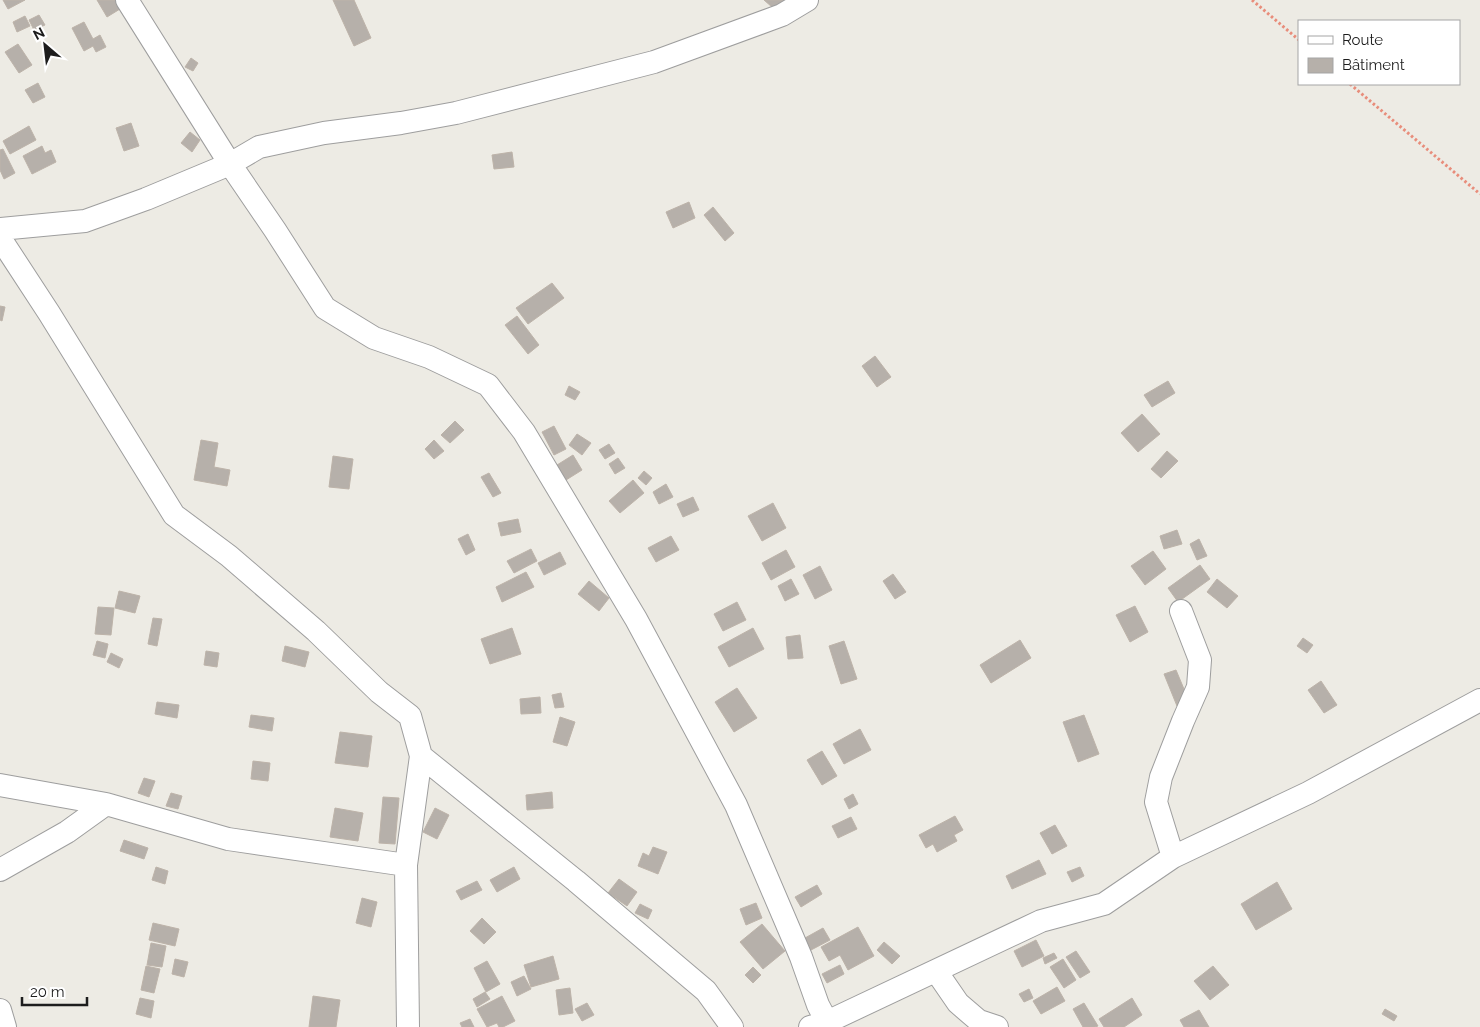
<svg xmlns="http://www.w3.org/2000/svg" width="1480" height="1027" viewBox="0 0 1480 1027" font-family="Raleway,sans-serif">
	<rect width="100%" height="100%" fill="#edebe4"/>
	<path fill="#b6b0aa" stroke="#bdb3a9" d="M3 0H25L8 9Z
		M97 0H115L120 9 107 17Z
		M333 0H354L371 38 354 46Z
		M764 0H792L780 14Z
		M39 15 45 25 34 30 29 20Z
		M25 16 30 26 17 32 13 22Z
		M84 22 93 39 100 35 106 47 96 52 93 46 84 51 72 28Z
		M18 44 32 65 19 73 5 52Z
		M191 58 198 63 193 71 185 67Z
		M38 83 45 97 33 103 25 90Z
		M131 123 139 146 124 151 116 128Z
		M29 126 36 140 10 154 3 141Z
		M190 132 200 140 192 152 181 143Z
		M42 146 45 153 51 150 56 162 32 174 23 156Z
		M3 149 15 173 4 179 0 170V150Z
		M512 152 514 167 494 169 492 155Z
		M689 202 695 218 673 228 666 212Z
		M713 207 734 233 725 241 704 215Z
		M552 283 564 298 528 324 516 308Z
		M0 306 5 307 2 321 0 320Z
		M517 316 539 345 528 354 505 325Z
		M875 356 891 377 877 387 862 366Z
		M1168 381 1175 393 1152 407 1144 395Z
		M569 386 580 392 575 400 565 395Z
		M1142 414 1160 434 1138 452 1121 433Z
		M455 421 464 430 450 443 441 435Z
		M554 426 566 449 554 455 542 432Z
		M577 434 591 443 582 455 569 445Z
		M201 440 218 443 214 467 230 470 227 486 194 480Z
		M434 440 444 451 434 459 425 449Z
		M609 444 615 453 605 459 599 450Z
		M1167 451 1178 461 1161 478 1151 469Z
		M573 455 582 470 566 480 557 465Z
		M333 456 353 459 349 489 329 487Z
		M618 458 625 468 615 474 609 464Z
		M644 471 652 478 646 485 638 478Z
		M489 473 501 493 493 497 481 477Z
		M633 480 644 493 620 513 609 501Z
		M666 484 673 497 659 504 653 492Z
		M693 497 699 510 683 517 677 504Z
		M773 503 786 528 762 541 748 516Z
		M518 519 521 532 501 536 498 523Z
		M1177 530 1182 544 1164 549 1160 536Z
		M468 534 475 550 466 555 458 539Z
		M671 536 679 550 656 562 648 548Z
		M1199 539 1207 556 1197 560 1190 544Z
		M531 549 537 561 514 573 507 561Z
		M786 550 795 567 771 580 762 563Z
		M1153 551 1166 569 1145 585 1131 566Z
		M560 552 566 564 544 575 538 563Z
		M1200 565 1210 579 1178 602 1168 588Z
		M820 566 832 590 815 599 803 575Z
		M526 572 534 587 502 602 496 587Z
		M893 574 906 592 895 599 883 581Z
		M791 579 799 594 785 601 778 586Z
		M1217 579 1238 596 1227 608 1207 592Z
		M589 581 609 598 599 611 578 594Z
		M119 591 140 596 135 613 115 608Z
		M737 602 746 620 723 631 714 614Z
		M1135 606 1148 632 1130 642 1116 615Z
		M98 607 114 608 111 635 95 634Z
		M153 618 162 619 157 646 148 644Z
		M512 628 521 654 490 664 481 639Z
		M753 628 764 649 729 667 718 647Z
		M800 635 803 658 788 659 786 637Z
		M1303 638 1313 645 1307 653 1297 646Z
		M1020 640 1031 658 991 683 980 665Z
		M97 641 108 644 105 658 93 655Z
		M844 641 857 679 841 684 829 646Z
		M285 646 309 652 305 667 282 661Z
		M206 651 219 653 217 667 204 665Z
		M111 653 123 659 119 668 107 662Z
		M1176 670 1189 701 1177 706 1164 674Z
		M1321 681 1337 705 1324 713 1308 690Z
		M737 688 757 718 734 732 715 702Z
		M561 693 564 707 555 708 552 695Z
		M540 697 541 713 521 714 520 699Z
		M157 702 179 705 177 718 155 714Z
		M251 715 274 718 272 731 249 727Z
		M1084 715 1099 754 1078 762 1063 722Z
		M560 717 575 722 567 746 553 742Z
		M860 729 871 750 844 764 833 744Z
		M340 732 372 736 368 767 335 763Z
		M822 751 837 776 822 785 807 760Z
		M253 761 270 763 268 781 251 779Z
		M144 778 155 781 149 797 138 793Z
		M552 792 553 808 527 810 526 795Z
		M171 793 182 796 178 809 166 806Z
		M853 794 858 804 849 809 844 799Z
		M383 797 399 798 395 844 379 843Z
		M335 808 363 813 358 841 330 837Z
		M435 808 449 815 437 839 423 832Z
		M955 816 963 830 954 835 957 841 937 852 933 844 926 848 919 835Z
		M851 817 857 829 838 838 832 826Z
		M1055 825 1067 846 1052 854 1040 833Z
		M124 840 148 848 144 859 120 851Z
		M653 847 667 852 658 874 638 866 643 853 649 856Z
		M1039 860 1046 874 1012 889 1006 876Z
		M156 867 168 871 165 884 152 880Z
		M514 867 520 879 497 892 490 880Z
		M1080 867 1084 876 1072 882 1067 872Z
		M619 879 637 892 627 906 608 893Z
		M477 881 482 890 461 900 456 891Z
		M1277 882 1292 909 1256 930 1241 904Z
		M817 885 822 894 801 907 795 897Z
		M362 898 377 902 371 927 356 923Z
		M756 903 762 918 746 925 740 909Z
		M640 904 652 910 648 919 635 913Z
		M482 918 496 932 484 944 470 931Z
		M153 923 179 929 175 946 149 940Z
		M762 924 785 951 763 969 740 942Z
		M858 927 874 956 848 970 840 955 829 961 821 947Z
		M823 928 830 940 811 950 805 938Z
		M1036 940 1044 956 1022 967 1014 951Z
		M884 942 900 956 892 964 877 950Z
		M151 943 166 946 162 967 147 965Z
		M1076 951 1090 972 1080 978 1066 957Z
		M1054 953 1057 958 1045 964 1043 958Z
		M553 956 559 979 531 987 524 965Z
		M175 959 188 962 184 977 172 974Z
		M1063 959 1076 980 1064 988 1050 967Z
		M487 961 500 984 486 992 474 968Z
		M840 965 844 974 827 983 822 974Z
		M146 966 160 969 154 993 141 990Z
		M1213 966 1229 985 1210 1000 1194 981Z
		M753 967 761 975 753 983 745 975Z
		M524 976 531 989 517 996 511 982Z
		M1057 987 1065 1001 1041 1014 1033 1001Z
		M570 988 573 1013 559 1015 556 990Z
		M1029 989 1033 998 1024 1002 1019 994Z
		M485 992 490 999 477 1007 473 999Z
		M313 996 340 1000 336 1027H309Z
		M502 996 515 1021 503 1027H499L497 1023 487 1027 477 1009Z
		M140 998 154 1001 151 1018 136 1014Z
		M1132 998 1142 1015 1124 1027H1104L1099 1019Z
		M587 1003 594 1015 582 1021 575 1009Z
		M1084 1003 1098 1026 1095 1027H1083L1073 1009Z
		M1385 1009 1397 1016 1394 1021 1382 1014Z
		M1199 1010 1209 1027H1184L1180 1020Z
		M470 1019 474 1027H462L460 1023Z"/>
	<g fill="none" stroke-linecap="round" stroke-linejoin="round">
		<defs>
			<path id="minor" d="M127 0 230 164 275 230 325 308 374 338 429 357 488 385 524 432 636 619 736 805 801 957 818 1005 827 1022 828 1027
				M0 229 85 221 146 199 230 164 259 147 324 133 401 123 456 113 654 62 782 15 807 0
				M0 238 49 313 174 515 229 556 316 631 379 692 410 716 421 756 406 865 408 1027
				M421 756 576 881 706 991 732 1027
				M0 785 106 804
				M1173 857 1156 802 1161 777 1183 721 1198 687 1200 660 1181 611
				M0 870 67 832 106 804 228 839 406 865
				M936 971 958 1003 979 1021 997 1027
				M0 1010 5 1027
				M810 1027 827 1022 1041 921 1104 904 1173 857 1308 793 1480 700"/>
		</defs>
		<use href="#minor" stroke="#9e9e9e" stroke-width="24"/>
		<path stroke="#e88d7b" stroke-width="3" stroke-dasharray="2.5 2.5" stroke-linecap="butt" d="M1252 0 1299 40
			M1350 84 1480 194"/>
		<use href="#minor" stroke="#fff" stroke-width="22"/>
	</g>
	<rect x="1298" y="20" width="162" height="65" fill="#ffffff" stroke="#a5a5a5"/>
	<rect x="1308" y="36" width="25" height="8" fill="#ffffff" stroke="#a5a5a5"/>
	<text x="1342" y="45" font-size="15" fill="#1d1d1d">Route</text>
	<rect x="1308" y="58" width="25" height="15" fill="#b6b0aa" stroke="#a5a5a5"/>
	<text x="1342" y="70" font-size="15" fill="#1d1d1d">Bâtiment</text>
	<g transform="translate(45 45) rotate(332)" stroke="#ffffff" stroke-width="4" paint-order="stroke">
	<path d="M0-4L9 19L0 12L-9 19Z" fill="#1d1d1d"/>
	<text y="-8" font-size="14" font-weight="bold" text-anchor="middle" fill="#1d1d1d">N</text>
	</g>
	<path d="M22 997v8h65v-8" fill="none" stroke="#1d1d1d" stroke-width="2.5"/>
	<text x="30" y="997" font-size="15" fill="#1d1d1d" stroke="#ffffff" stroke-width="4" paint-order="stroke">20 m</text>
</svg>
